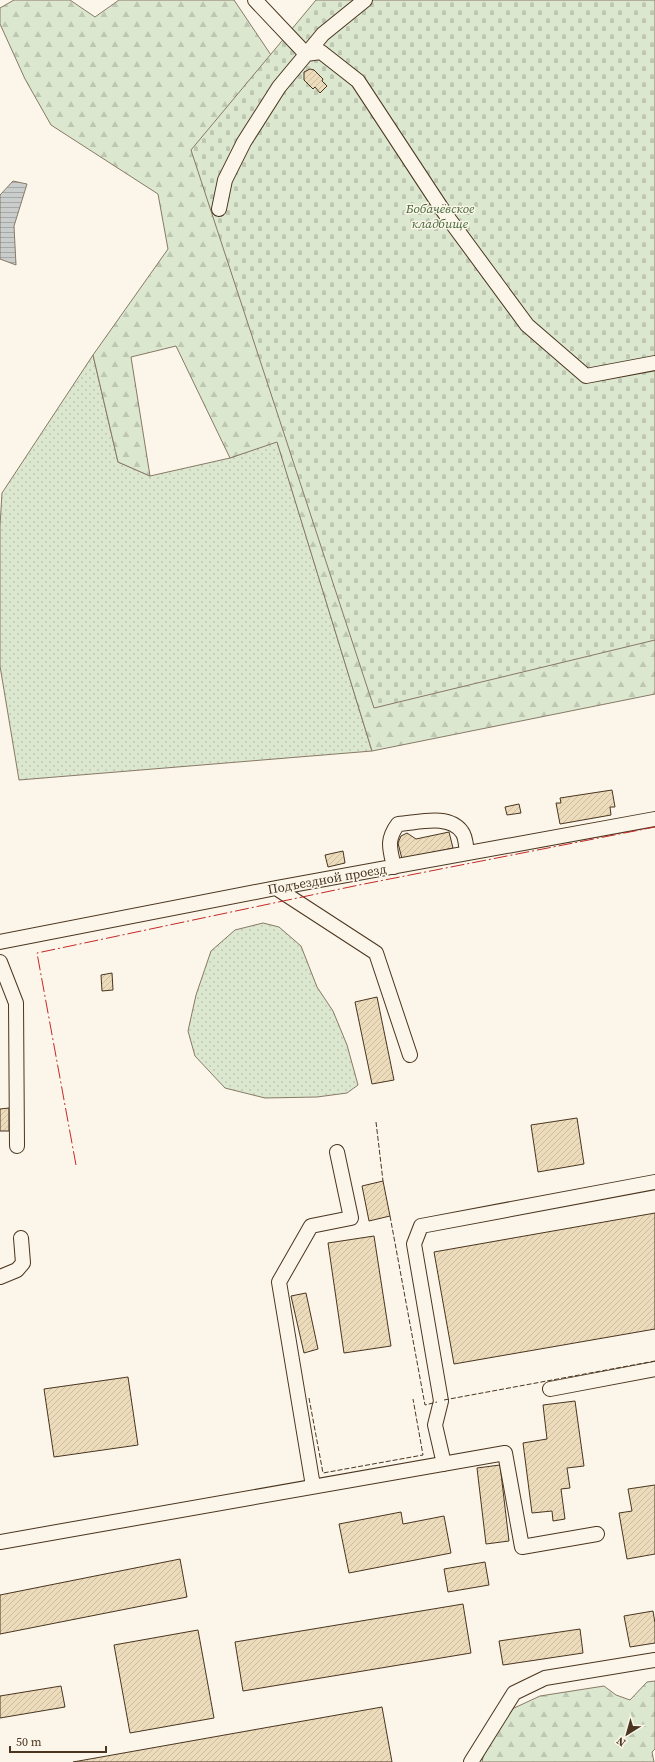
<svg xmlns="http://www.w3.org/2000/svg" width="655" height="1762" viewBox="0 0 655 1762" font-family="'Source Serif 4',serif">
	<defs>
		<pattern id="grass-dots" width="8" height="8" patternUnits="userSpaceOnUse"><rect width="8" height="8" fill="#dce7d0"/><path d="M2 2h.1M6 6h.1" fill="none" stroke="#bec7b2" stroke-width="1.8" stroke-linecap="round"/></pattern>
		<pattern id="forest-firs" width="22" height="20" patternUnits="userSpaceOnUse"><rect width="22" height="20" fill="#dce7d0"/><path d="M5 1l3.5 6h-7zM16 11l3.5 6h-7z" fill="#bec7b2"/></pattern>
		<pattern id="cemetery-stones" width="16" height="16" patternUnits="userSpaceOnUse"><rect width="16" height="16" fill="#dce7d0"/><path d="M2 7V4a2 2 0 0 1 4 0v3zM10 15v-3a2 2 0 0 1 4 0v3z" fill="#bec7b2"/></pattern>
		<pattern id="water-rules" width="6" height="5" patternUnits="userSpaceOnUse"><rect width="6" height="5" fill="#c9cecd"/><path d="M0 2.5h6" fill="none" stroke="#a5a8a6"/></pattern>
		<pattern id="building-hatch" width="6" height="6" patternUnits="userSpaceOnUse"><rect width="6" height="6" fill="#ecdcbc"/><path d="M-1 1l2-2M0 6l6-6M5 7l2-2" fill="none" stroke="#ccbda1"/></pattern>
	</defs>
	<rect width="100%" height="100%" fill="#fbf6e9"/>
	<path fill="url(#grass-dots)" stroke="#887966" d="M93 355 118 462 150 476 230 458 277 441 372 751 19 780 0 666V526L2 493Z
		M263 923 279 927 301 946 317 987 333 1011 347 1045 358 1085 347 1093 317 1097 265 1098 225 1088 195 1056 188 1031 196 995 211 951 235 930Z"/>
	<path fill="url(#forest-firs)" stroke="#887966" d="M14 0H70L95 17 119 0H234L271 55 655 0V694L372 751 277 442 230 458 176 346 131 357 150 476 118 462 93 355 168 249 158 194 51 125 25 79 0 24V8Z
		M655 1681V1749L652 1752 654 1762H482L484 1752 512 1709 540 1696 604 1686 616 1695 630 1700 647 1682Z"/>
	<path fill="url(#cemetery-stones)" stroke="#887966" d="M316 0H655V640L374 708 191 150Z"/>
	<path fill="url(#water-rules)" stroke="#887966" d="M13 181 27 184 14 226 16 265 0 259V195Z"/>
	<path fill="url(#building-hatch)" stroke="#4a3520" d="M310 69 314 70 323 79 322 81 327 86 320 93 315 87 313 89 304 80V72Z
		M612 790 615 807H610L611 815 560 824 556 803H561L560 798Z
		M519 804 521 813 507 815 505 807Z
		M449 832 453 848 402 859 398 843 401 836 407 833 416 839Z
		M343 851 345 863 328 867 325 855Z
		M112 973 113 990 102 991 101 975Z
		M377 997 394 1080 372 1084 355 1002Z
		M9 1108V1131H0V1109Z
		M577 1118 584 1164 538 1172 531 1125Z
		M383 1181 390 1216 369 1221 362 1186Z
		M655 1213V1329L454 1364 434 1252Z
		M374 1236 391 1346 344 1353 328 1243Z
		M306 1293 318 1349 304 1353 291 1296Z
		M128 1377 138 1445 54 1457 44 1389Z
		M575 1401 584 1466 567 1468 570 1488 561 1489 565 1519 553 1521 552 1511 532 1513 523 1443 547 1439 543 1405Z
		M500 1465 509 1541 486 1544 477 1468Z
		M655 1485V1554L627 1559 619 1513 632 1511 628 1489Z
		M401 1512 403 1524 444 1516 451 1553 349 1573 339 1524Z
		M180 1559 187 1597 0 1634V1595Z
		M485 1562 489 1585 448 1592 444 1569Z
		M463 1604 471 1653 243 1691 235 1642Z
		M653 1611 655 1623V1643L630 1647 624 1616Z
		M580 1629 583 1653 503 1665 499 1641Z
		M198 1630 214 1718 130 1733 114 1645Z
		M61 1686 65 1707 0 1718V1696Z
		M382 1707 392 1762H73Z"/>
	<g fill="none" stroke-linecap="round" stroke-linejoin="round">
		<defs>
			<path id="minor" d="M255 0 306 54
				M306 54 321 52 358 81 446 215 527 325 586 376 655 363
				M219 209 225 180 244 142 279 87 323 34 365 0
				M394 867C390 849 386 840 398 824 417 823 449 813 462 832 466 837 466 847 467 853
				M276 888 376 953 410 1055
				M0 942 276 888 655 819
				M0 962 16 1003 17 1146
				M0 1277 17 1270 23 1263 21 1238
				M550 1389 655 1369
				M444 1464 435 1425 441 1401 414 1244 421 1226 655 1182
				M313 1486 279 1282 311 1226 351 1218 337 1152
				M0 1542 505 1453 522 1547 597 1534
				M471 1762 514 1693 545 1678 655 1660"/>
		</defs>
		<use href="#minor" stroke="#4a3520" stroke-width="16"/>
		<use href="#minor" stroke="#fbf6e9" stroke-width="14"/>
		<path stroke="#4a3520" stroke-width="1" stroke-dasharray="5 2" stroke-linecap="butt" d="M376 1122 383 1181
			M390 1216 425 1405 437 1402
			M309 1398 323 1473 423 1455 413 1399
			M444 1400 655 1361"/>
		<path stroke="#c62828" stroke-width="1" stroke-dasharray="14 3 2 3" stroke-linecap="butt" d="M76 1165 37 953 359 885 655 827"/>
	</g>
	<g text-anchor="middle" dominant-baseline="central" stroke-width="3" stroke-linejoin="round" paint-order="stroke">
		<g font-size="13" font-style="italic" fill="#436837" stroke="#fbf6e9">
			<text x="440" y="208">Бобачёвское<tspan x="440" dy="15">кладбище</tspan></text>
		</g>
		<g font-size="13" fill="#4a3520" stroke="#fbf6e9">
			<text transform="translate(327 879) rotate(-10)">Подъездной проезд</text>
		</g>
	</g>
	<g transform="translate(627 1734) rotate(217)" stroke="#fbf6e9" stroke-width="3" paint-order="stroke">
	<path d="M0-3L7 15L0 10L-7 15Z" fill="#4a3520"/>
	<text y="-6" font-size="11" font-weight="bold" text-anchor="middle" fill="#4a3520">N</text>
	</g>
	<path d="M10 1746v6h96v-6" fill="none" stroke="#4a3520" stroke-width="2"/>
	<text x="16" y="1746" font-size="12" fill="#4a3520" stroke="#fbf6e9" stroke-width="3" paint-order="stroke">50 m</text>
</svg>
